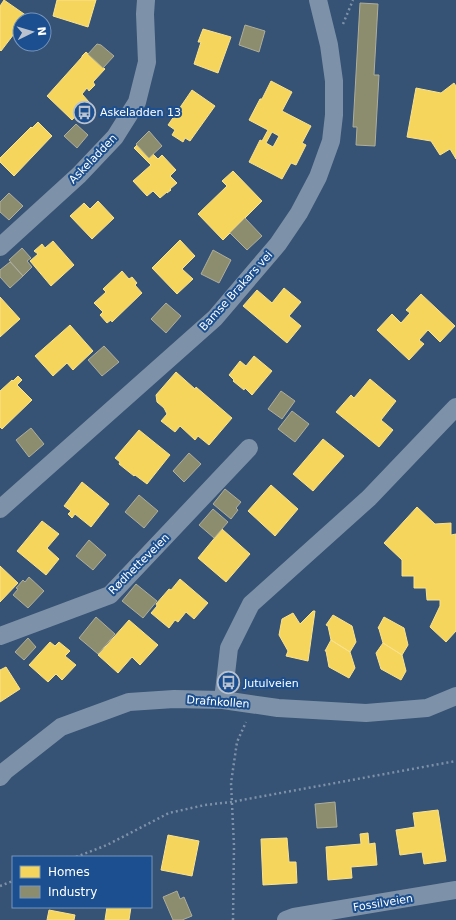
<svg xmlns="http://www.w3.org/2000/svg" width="456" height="920" viewBox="0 0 456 920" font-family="'DejaVu Sans',sans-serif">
	<rect width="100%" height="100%" fill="#365274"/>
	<path fill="#f6d55c" stroke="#f9e28d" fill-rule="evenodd" d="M4 0 27 16 24 20H20V26L1 51 0 50V6Z
		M57 0H96L88 27 53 16Z
		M203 29 231 37 218 73 194 64 201 42H198Z
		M86 52 105 69 93 82 95 85 89 91 87 88 82 94 89 102 72 120 47 96 82 57V56Z
		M271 81 292 92 282 111 311 126 302 143 306 145 296 165 291 163 282 179 249 162 260 140 262 141 268 130 249 120 260 99H262ZM272 132 279 136 273 147 266 143Z
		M454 83 456 86V159L450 149 440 155 431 141 407 137 416 88 441 93Z
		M192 90 215 106 190 141 185 138 183 142 172 135 175 130 168 125Z
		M38 122 52 136 14 176 0 162V158L31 127 32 128Z
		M137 145 149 158 153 154 158 159 162 155 176 170 170 176 177 183 170 189 171 190 167 193V192L160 198 153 191 147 196 133 181 151 165 134 148Z
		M233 171 262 201 223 240 198 214 227 186 222 181Z
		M98 201 114 218 92 239 70 216 84 203 90 209Z
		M180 240 195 256 182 269 193 279 177 294 152 268Z
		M53 241 74 265 51 286 30 261 38 254 34 251 42 244 45 248Z
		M122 271 129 279 132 277 137 283 135 285 142 293 112 322 111 320 107 323 100 315 103 312 94 303 106 292 103 289Z
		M284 288 301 302 289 316 301 326 287 343 243 306 257 290 272 303Z
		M421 294 455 326 440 342 428 330 419 340 424 344 409 360 377 330 392 314 401 323 410 313 406 310Z
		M0 297 20 319 0 337Z
		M70 325 93 351 73 370 67 363 53 376 35 356Z
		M254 356 272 371 252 395 245 388 244 390 233 381 234 380 229 375 240 361 246 366Z
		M176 372 195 389 196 387 232 418 209 445 198 436 195 440 180 426 175 432 161 421 167 414 164 408 157 402 156 395Z
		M18 376 22 380 17 385 32 400 2 429 0 427V391L12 380 13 381Z
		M370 379 396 401 381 420 393 430 379 447 336 412 351 395 354 398Z
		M139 430 170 455 147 484 135 475 134 476 119 464 120 462 115 458Z
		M323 439 344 456 313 491 293 474Z
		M82 482 109 504 91 527 75 514 72 518 68 514 71 511 64 506Z
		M271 485 298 509 275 536 248 511Z
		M417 507 435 524 451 523V535L456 534V631L446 642 430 627 440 606V600H427L426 588H414V576H402V560L384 543Z
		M42 521 59 534 47 548 59 559 46 575 17 551Z
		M222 529 250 554 226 582 198 558Z
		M0 566 18 583 0 602Z
		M180 579 208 603 194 619 186 612 178 622 175 620 169 628 151 613 157 606 156 604 169 589 171 590Z
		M313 611H315L308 661 286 656 288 651 279 635 282 619 293 613 300 624Z
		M333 615 352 626 356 642 350 652 331 640 328 626 326 625Z
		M384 617 404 628 408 645 402 655 383 643 379 629 378 628Z
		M129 620 158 645 140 665 132 657 118 673 98 655Z
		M331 640 350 652 355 668 349 678 329 667 326 651H325Z
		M50 642 55 646 59 642 70 651 65 656 76 665 62 680 56 674 48 682 29 665Z
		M383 643 402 655 406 671 401 680 381 669 376 653Z
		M6 667 20 689 0 702V670Z
		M438 810 446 861 424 864 422 852 400 855 396 830 415 827 413 813Z
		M368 833 369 844 375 843 377 865 351 867 352 878 328 880 326 847 361 844 360 834Z
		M168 835 199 841 192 876 161 870Z
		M287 838 289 862H296L297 883 263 885 261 839Z
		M107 907H131L129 920H105Z
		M49 910 75 915 74 920H47Z"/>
	<path fill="#8c8c6e" stroke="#aeae9a" d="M360 3 378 4 374 75H379L375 146 356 145 357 127H353Z
		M245 25 265 31 259 52 239 45Z
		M97 44 101 45 114 56 103 68 88 54Z
		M76 124 88 135 77 148 64 136Z
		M149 131 162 146 149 158 136 144Z
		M9 193 23 206 9 220 0 212V202Z
		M245 218 262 236 247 250 230 233Z
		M22 248 31 258 27 261 32 267 23 276 9 260Z
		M213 250 231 260 219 283 201 274Z
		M10 262 23 276 10 288 0 277V270Z
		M166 303 181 316 166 333 151 319Z
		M104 346 119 362 102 376 88 360Z
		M281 391 295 401 282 419 268 409Z
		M292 411 309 424 295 442 278 429Z
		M31 428 44 444 29 457 16 440Z
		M189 453 201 464 184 482 173 471Z
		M225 489 241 502 236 508 238 510 231 519 213 504Z
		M139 495 158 511 144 528 125 512Z
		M213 509 228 522 214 538 199 525Z
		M89 540 106 555 93 570 76 556Z
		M29 577 44 591 28 608 13 595 18 589 16 588 23 580 25 582Z
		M136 584 157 601 143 618 122 601Z
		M96 617 115 634 98 654 79 638Z
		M28 638 36 647 24 660 15 652Z
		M335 802 337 827 317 828 315 804Z
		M177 891 180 899 184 897 192 916 182 920H173L163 897Z"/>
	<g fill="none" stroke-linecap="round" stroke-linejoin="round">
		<path stroke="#7d92a8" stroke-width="2.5" stroke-dasharray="2 3" stroke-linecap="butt" d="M343 24 353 0
			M76 857 107 845 169 813 205 805 231 802 456 761
			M0 886 13 881
			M233 920 234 846 231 783 237 742 246 722"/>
		<path stroke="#7d92a8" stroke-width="18" d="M0 247 79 175 115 137 137 102 147 62 145 14 146 0
			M0 509 215 318 278 244 299 213 318 177 331 141 334 115V81L329 45 318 0
			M0 636 110 595 249 448
			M223 700 229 648 251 604 369 498 456 407
			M0 777 5 771 61 727 129 702 174 699 223 700 278 708 366 713 427 708 456 696
			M286 920 294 917 456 890"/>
	</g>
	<defs>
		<symbol id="bus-ring" viewBox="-11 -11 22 22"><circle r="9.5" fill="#1b4f8f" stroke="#b9c2ce" stroke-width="1.5"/><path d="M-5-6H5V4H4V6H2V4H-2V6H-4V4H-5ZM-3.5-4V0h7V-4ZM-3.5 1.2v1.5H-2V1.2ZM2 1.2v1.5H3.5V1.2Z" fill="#b9c2ce"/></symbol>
	</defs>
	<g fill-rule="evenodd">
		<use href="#bus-ring" x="72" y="100" width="25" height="25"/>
		<use href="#bus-ring" x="216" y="670" width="25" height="25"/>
	</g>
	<g text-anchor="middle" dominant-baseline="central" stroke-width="4" stroke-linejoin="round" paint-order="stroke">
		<g font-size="11" fill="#fff" stroke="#1b4f8f" text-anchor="start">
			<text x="100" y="112">Askeladden 13</text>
			<text x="244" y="683">Jutulveien</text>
		</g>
		<g font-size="11" fill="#fff" stroke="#1b4f8f">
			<text transform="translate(93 159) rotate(-46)">Askeladden</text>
			<text transform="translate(236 291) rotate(-48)">Bamse Brakars vei</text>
			<text transform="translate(139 564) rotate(-45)">Rødhetteveien</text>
			<text transform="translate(218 702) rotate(4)">Drafnkollen</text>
			<text transform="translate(383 903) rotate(-9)">Fossilveien</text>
		</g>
	</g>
	<rect x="12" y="856" width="140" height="52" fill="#1b4f8f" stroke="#7695bc"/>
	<rect x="20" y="866" width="20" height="12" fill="#f6d55c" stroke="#7695bc"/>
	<text x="48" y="876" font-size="12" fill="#ffffff">Homes</text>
	<rect x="20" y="886" width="20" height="12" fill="#8c8c6e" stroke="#7695bc"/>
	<text x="48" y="896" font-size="12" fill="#ffffff">Industry</text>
	<g transform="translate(32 32) rotate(85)"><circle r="19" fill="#1b4f8f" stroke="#7695bc"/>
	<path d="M0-3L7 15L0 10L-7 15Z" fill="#b9c2ce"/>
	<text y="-6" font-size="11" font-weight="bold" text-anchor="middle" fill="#ffffff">N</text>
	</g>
</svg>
